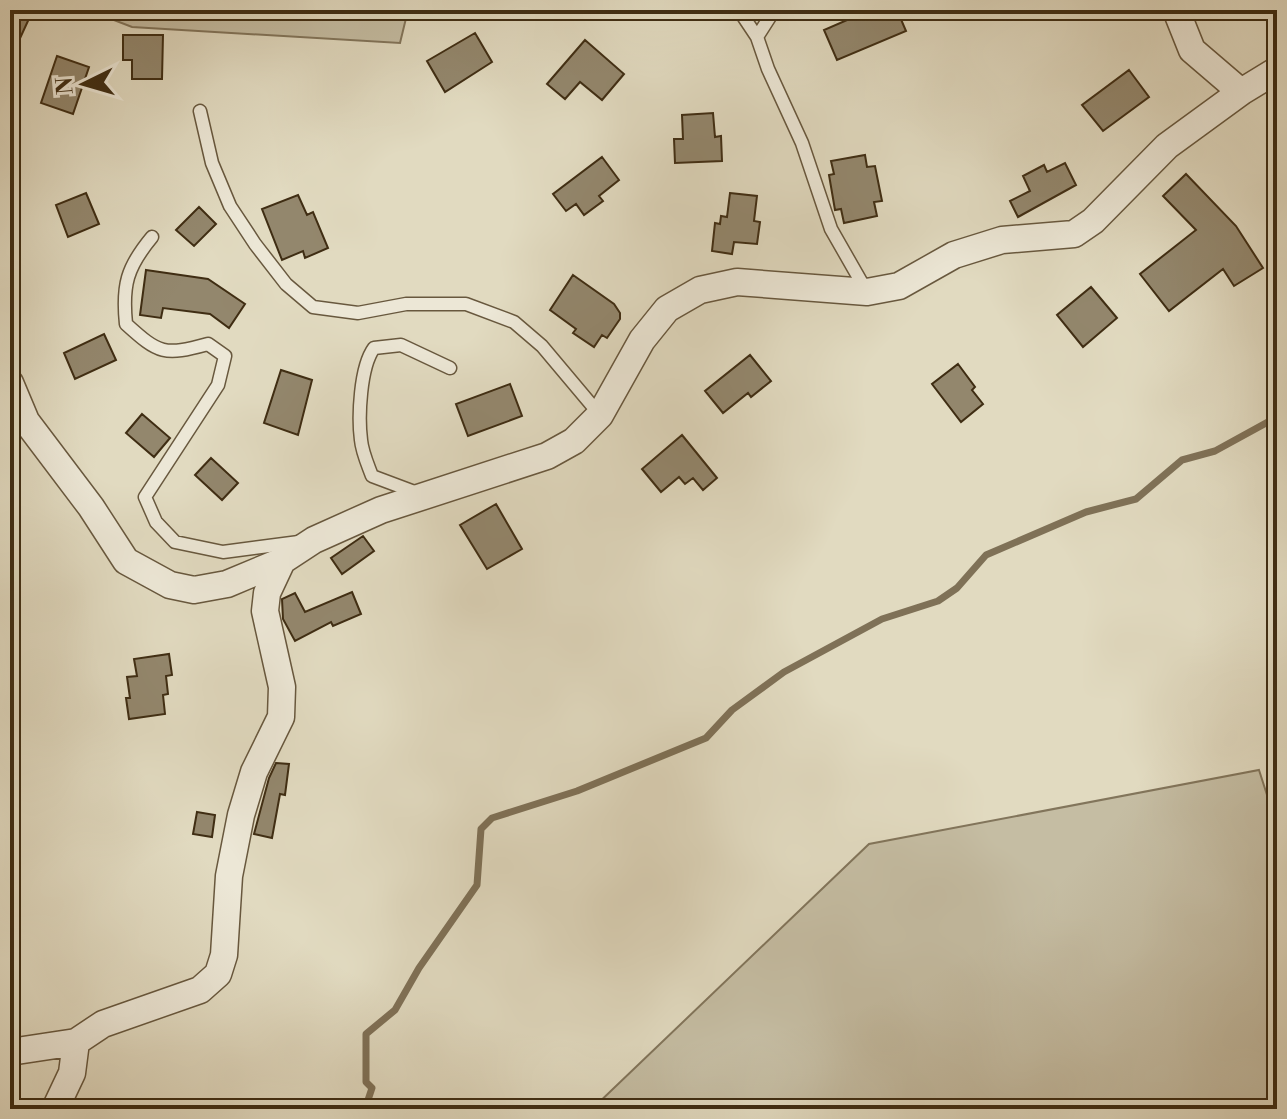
<svg xmlns="http://www.w3.org/2000/svg" width="1287" height="1119" viewBox="0 0 1287 1119" font-family="'Libre Bodoni',serif">
	<rect width="100%" height="100%" fill="#e1dac0"/>
	<filter id="stains"><feTurbulence type="fractalNoise" baseFrequency=".0025" numOctaves="4"/><feColorMatrix values="0 0 0 0 .2 0 0 0 0 .09 0 0 0 0 .02 0 0 0 .5 -.17"/></filter>
	<radialGradient id="worn" r=".72"><stop offset=".6" stop-color="#630" stop-opacity="0"/><stop offset="1" stop-color="#630" stop-opacity=".3"/></radialGradient>
	<path fill="#c5bda3" stroke="#82755b" stroke-width="2" d="M88 10H408L400 43 132 27Z
		M1259 770 1277 826V1109H592L869 844Z"/>
	<g fill="none" stroke-linecap="round" stroke-linejoin="round">
		<path stroke="#7f7157" stroke-width="7" d="M365 1109 372 1088 366 1082V1034L395 1010 419 968 477 885 481 829 492 818 577 791 706 738 732 710 784 672 882 619 938 601 957 588 986 555 1086 512 1136 499 1182 460 1215 451 1277 417"/>
	</g>
	<path fill="#93876d" stroke="#3f2d13" stroke-width="2" d="M10 10H33L10 60Z
		M859 10H897L906 31 837 60 824 30 861 14Z
		M475 33 492 62 445 92 427 61Z
		M123 35H163L162 79H132V60H123Z
		M585 40 624 74 602 100 580 82 565 99 547 84Z
		M57 56 89 67 73 114 41 103Z
		M1129 70 1149 97 1103 131 1082 105Z
		M713 113 715 137 721 136 722 161 675 163 674 139H683L682 115Z
		M865 155 867 167 875 166 882 201 874 202 877 216 844 223 841 209 835 210 829 175 834 174 831 161Z
		M602 157 619 180 599 196 603 201 584 215 576 204 566 211 553 194Z
		M1065 163 1076 185 1018 217 1010 201 1030 191 1023 176 1044 165 1047 172Z
		M1186 174 1236 226 1263 268 1234 286 1223 269 1169 311 1140 274 1196 230 1163 196Z
		M86 193 99 224 68 237 56 205Z
		M730 193 757 196 754 221 760 222 757 244 734 242 732 254 712 251 715 223 720 224 721 216 727 217Z
		M298 195 307 215 313 212 328 248 305 258 303 251 282 260 262 209Z
		M199 207 216 224 194 246 176 230Z
		M146 270 208 279 245 304 229 328 210 314 163 308 161 318 140 315Z
		M573 275 614 304 620 313V319L607 338 602 335 594 347 573 333 576 329 550 310Z
		M1091 287 1117 318 1083 347 1057 315Z
		M104 334 116 360 75 379 64 353Z
		M750 355 771 381 751 397 748 393 723 413 705 391Z
		M958 364 975 387 972 390 983 404 961 422 932 384Z
		M281 370 312 380 298 435 264 423Z
		M510 384 522 416 468 436 456 404Z
		M142 414 170 438 154 457 126 433Z
		M682 435 717 478 703 490 693 478 685 484 679 477 661 492 642 469Z
		M211 458 238 483 222 500 195 475Z
		M496 504 522 549 487 569 460 525Z
		M363 536 374 551 342 574 331 558Z
		M352 592 361 614 333 626 331 622 295 641 283 619 282 599 295 593 305 612Z
		M169 654 172 675 166 676 168 694 163 695 165 714 129 719 126 698H130L127 677 137 676 134 659Z
		M276 763 289 764 285 795 280 794 272 838 254 834 269 778Z
		M197 812 215 815 212 837 193 834Z"/>
	<g fill="none" stroke-linecap="round" stroke-linejoin="round">
		<defs>
			<path id="lane" d="M739 10 757 37 768 69 802 143 831 229 867 292
				M757 37 773 12 778 10
				M200 111 212 163 230 206 255 244 286 284 313 307 358 313 406 304H466L514 322 542 346 600 415
				M152 237C127 267 122 285 126 324 159 354 164 356 208 344L225 356 218 385 145 497 156 522 175 542 223 552 299 542
				M420 494 372 476C368 465 362 452 361 440 358 417 360 367 374 348L401 345 450 368"/>
			<path id="street" d="M1176 10 1192 50 1241 92
				M10 383 26 421 91 507 126 561 170 585 194 590 227 584 282 561 314 540 381 510 547 456 574 441 600 415 642 340 667 309 700 290 737 282 867 292 899 286 954 255 1002 240 1074 234 1093 221 1167 146 1241 92 1277 70
				M10 1052 76 1042
				M55 1109 72 1073 76 1042 103 1024 200 990 218 974 224 955 229 876 241 815 254 772 281 717 282 687 265 611 267 593 282 561"/>
		</defs>
		<use href="#lane" stroke="#68583e" stroke-width="15"/>
		<use href="#street" stroke="#68583e" stroke-width="29"/>
		<use href="#lane" stroke="#ece7d6" stroke-width="12"/>
		<use href="#street" stroke="#ece7d6" stroke-width="26"/>
	</g>
	<rect width="1287" height="1119" fill="none" stroke="#e1dac0" stroke-width="40"/>
	<rect x="12" y="12" width="1263" height="1095" fill="none" stroke="#3f2d13" stroke-width="4"/>
	<rect x="20" y="20" width="1247" height="1079" fill="none" stroke="#3f2d13" stroke-width="2"/>
	<g transform="translate(84 84) rotate(265)" stroke="#ece7d6" stroke-width="6" paint-order="stroke">
	<path d="M0-6L14 30L0 20L-14 30Z" fill="#3f2d13"/>
	<text y="-12" font-size="22" font-weight="bold" text-anchor="middle" fill="#3f2d13">N</text>
	</g>
	<rect width="100%" height="100%" filter="url(#stains)"/>
	<rect width="100%" height="100%" fill="url(#worn)"/>
</svg>
